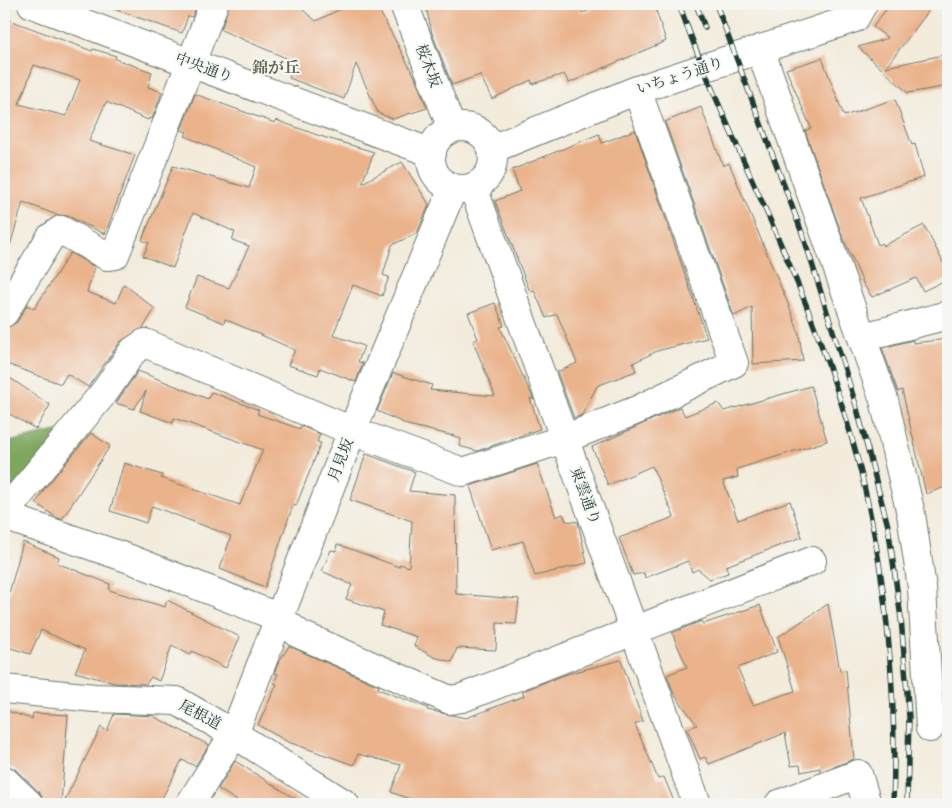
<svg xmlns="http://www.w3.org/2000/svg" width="952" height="808" viewBox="0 0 952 808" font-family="'IM FELL English','Noto Serif JP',serif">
	<rect width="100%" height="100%" fill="#f6f6f2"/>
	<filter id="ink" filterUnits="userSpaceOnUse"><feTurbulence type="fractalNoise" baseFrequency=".02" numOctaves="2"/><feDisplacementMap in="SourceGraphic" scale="10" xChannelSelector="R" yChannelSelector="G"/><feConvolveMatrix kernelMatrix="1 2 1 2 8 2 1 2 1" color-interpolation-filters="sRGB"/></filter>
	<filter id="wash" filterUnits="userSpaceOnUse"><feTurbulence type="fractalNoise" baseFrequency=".0096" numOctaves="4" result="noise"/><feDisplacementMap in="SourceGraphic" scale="20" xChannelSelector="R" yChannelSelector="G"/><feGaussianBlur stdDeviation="1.12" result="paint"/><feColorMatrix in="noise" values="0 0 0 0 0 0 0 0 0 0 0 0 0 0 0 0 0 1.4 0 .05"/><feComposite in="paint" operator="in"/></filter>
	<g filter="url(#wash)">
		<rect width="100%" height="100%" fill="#f3ebdb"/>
		<path fill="#7ea65d" stroke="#4e7248" d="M69 428 5 507 6 590 4 594V443Z"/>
		<g id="blocks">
			<path fill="#ebb38c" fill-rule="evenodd" d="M109 4H197L192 17 188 16 182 33 108 7Z
				M229 4H296L316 21 351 4H378L382 16 415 77 427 108 393 119 378 113 356 64 344 99 289 78 295 62 221 30Z
				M443 4H578L582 13 606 4H654L666 41 569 83 564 74 532 84 531 80 492 99 480 75 452 85 432 33 426 7Z
				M890 4H934L886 67 948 54V86L908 93 858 47 888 38 873 27Z
				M4 18 92 51 93 49 116 56 115 59 152 72 148 87 162 92 152 119 149 118 148 120 106 102 89 141 135 155 105 234 68 216 57 215 23 202 9 249H4ZM34 65 80 80 66 116 19 104Z
				M822 58 844 116 895 99 912 145 915 144 924 177 861 198 878 245 882 243 883 246 924 225 948 272V279L923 291 916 278 872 297 864 285 842 235 805 131 811 128 786 69Z
				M195 94 275 123 276 120 320 136 374 152 362 183 402 162 427 201 429 205 417 233 392 245 383 275 389 277 382 296 353 285 333 335 364 346 358 362 363 363 356 382 320 368 318 375 288 365 295 350 225 319 224 323 185 307 197 277 229 288 249 246 232 240 235 232 193 213 173 268 143 256 149 243 142 240 173 166 249 188 256 167 185 136 187 132 181 130Z
				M701 107 723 166 729 163 791 311 799 334 803 361 753 364 752 307 734 316 665 122Z
				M635 130 707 338 657 351 633 363 636 371 597 386 582 415 574 418 557 372 577 363 557 314 546 318 534 290 530 292 495 201 520 191 512 170 599 134 602 143Z
				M70 253 95 267 87 292 116 303 124 284 155 309 143 328 120 342 88 387 67 374 61 384 4 363V333L7 328 17 322 27 305 34 309Z
				M495 303 504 326 500 327 534 400 530 398 540 429 477 451 459 446 461 439 454 436 408 425 377 411 393 373 432 385 430 390 495 396 473 341 478 339 468 313Z
				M948 339V486L926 494 902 390 898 392 882 348 913 340V343Z
				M138 371 208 399 211 392 259 410 257 414 300 429 301 426 320 434 317 442 321 443 296 506 293 505 265 587 220 569 231 536 152 506 146 523 110 511 124 463 162 475 161 478 240 505 263 450 174 418 173 423 140 411 146 391 134 409 116 403Z
				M4 374 50 405 36 429 4 411Z
				M811 386 827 441 737 469 738 477 723 481 738 520 790 501 802 537 726 566 728 573 710 579 698 569 692 572 688 561 645 578 644 573 633 575 619 538 674 517 652 466 608 485 592 447 680 407 685 416 718 403 724 411Z
				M91 433 110 446 62 519 57 518 36 503 45 488Z
				M366 454 415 472 409 491 455 495 456 594 519 599 516 624 497 623 496 650 457 648 452 662 434 657 414 646 417 637 380 625 384 612 346 599 352 585 322 571 331 550 336 551 337 544 399 567 400 564 409 567 412 521 350 500Z
				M537 464 556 517 563 514 566 521 578 522 587 563 535 576 523 541 491 550 470 486Z
				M23 542 59 557 57 563 110 584 109 590 165 607 167 600 240 637 226 668 192 651 190 655 172 645 159 681 151 677 146 684 114 683 75 672 85 650 41 630 30 654 4 646V612Z
				M828 604 840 671 846 670 854 759 820 772V768L801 772 800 765 791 766 785 733 709 764 705 757 700 759 687 729 697 725 674 694 667 675 687 667 672 633 701 621 703 624 760 605 777 652 738 668 753 705 795 691 778 637Z
				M289 646 379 686 378 689 428 708 427 710 466 718 524 696 522 691 567 674 621 660 643 721 635 724 658 779 664 777 675 804H423L391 792 401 765 358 754 354 765 288 742 258 725 277 684 274 683 278 674 274 673 278 663Z
				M4 710 32 719 33 713 68 715 61 804H44L40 793 15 769 4 765Z
				M114 714 153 716 209 745 195 766 182 760 159 804H63L101 727 107 731Z
				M235 761 275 786 304 804H242L218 789Z"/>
		</g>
	</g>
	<g filter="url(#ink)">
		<use href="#blocks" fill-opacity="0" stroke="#697a6e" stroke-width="1"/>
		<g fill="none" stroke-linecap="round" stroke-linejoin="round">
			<defs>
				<path id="minor" d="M32 4 432 153
					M404 4 452 129
					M760 49 884 400 911 514 922 588 930 728
					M637 90 734 363 637 410 564 439 463 472 352 431 145 343 133 351 106 390 10 506V518L130 559 280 618 299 634 450 700 462 698 812 561
					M431 158a31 31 0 1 1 62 0a31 31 0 1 1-62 0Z
					M492 149 637 90 855 18 863 4
					M473 187 697 804
					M4 313 50 238 61 230 107 256 115 255 214 4
					M863 337 948 315
					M4 689 95 698 177 701 234 734 345 804
					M4 780 29 804
					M190 804 234 734 352 431 453 188
					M779 804 858 774 867 804"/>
			</defs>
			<use href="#minor" stroke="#697a6e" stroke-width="30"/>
			<use href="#minor" stroke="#fff" stroke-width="28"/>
			<defs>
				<path id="rail" d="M679 4C715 106 765 202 805 302 830 366 853 432 867 499 888 593 897 708 893 804
					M696 4 705 28
					M716 4 805 241 856 405 888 526 901 618 909 717 907 804"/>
			</defs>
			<use href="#rail" stroke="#1f3d34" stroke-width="5.5"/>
			<use href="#rail" stroke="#f6f6f2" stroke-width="4" stroke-dasharray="11" stroke-linecap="butt"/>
		</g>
	</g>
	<g text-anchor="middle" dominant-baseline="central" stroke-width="4" stroke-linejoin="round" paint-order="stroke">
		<g font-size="15" fill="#1f3d34" stroke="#f6f6f2">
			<text transform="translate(428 66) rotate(69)">桜木坂</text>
			<text transform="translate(204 68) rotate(20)">中央通り</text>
			<text transform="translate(680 76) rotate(-18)">いちょう通り</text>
			<text transform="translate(341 460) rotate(-69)">月見坂</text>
			<text transform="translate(585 496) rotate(70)">東雲通り</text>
			<text transform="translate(200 715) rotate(28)">尾根道</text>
		</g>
		<g font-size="16" font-weight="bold" fill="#666653" stroke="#f6f6f2">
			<text x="276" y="69">錦が丘</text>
		</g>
	</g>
	<rect width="952" height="808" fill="none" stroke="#f6f6f2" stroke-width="20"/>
</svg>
